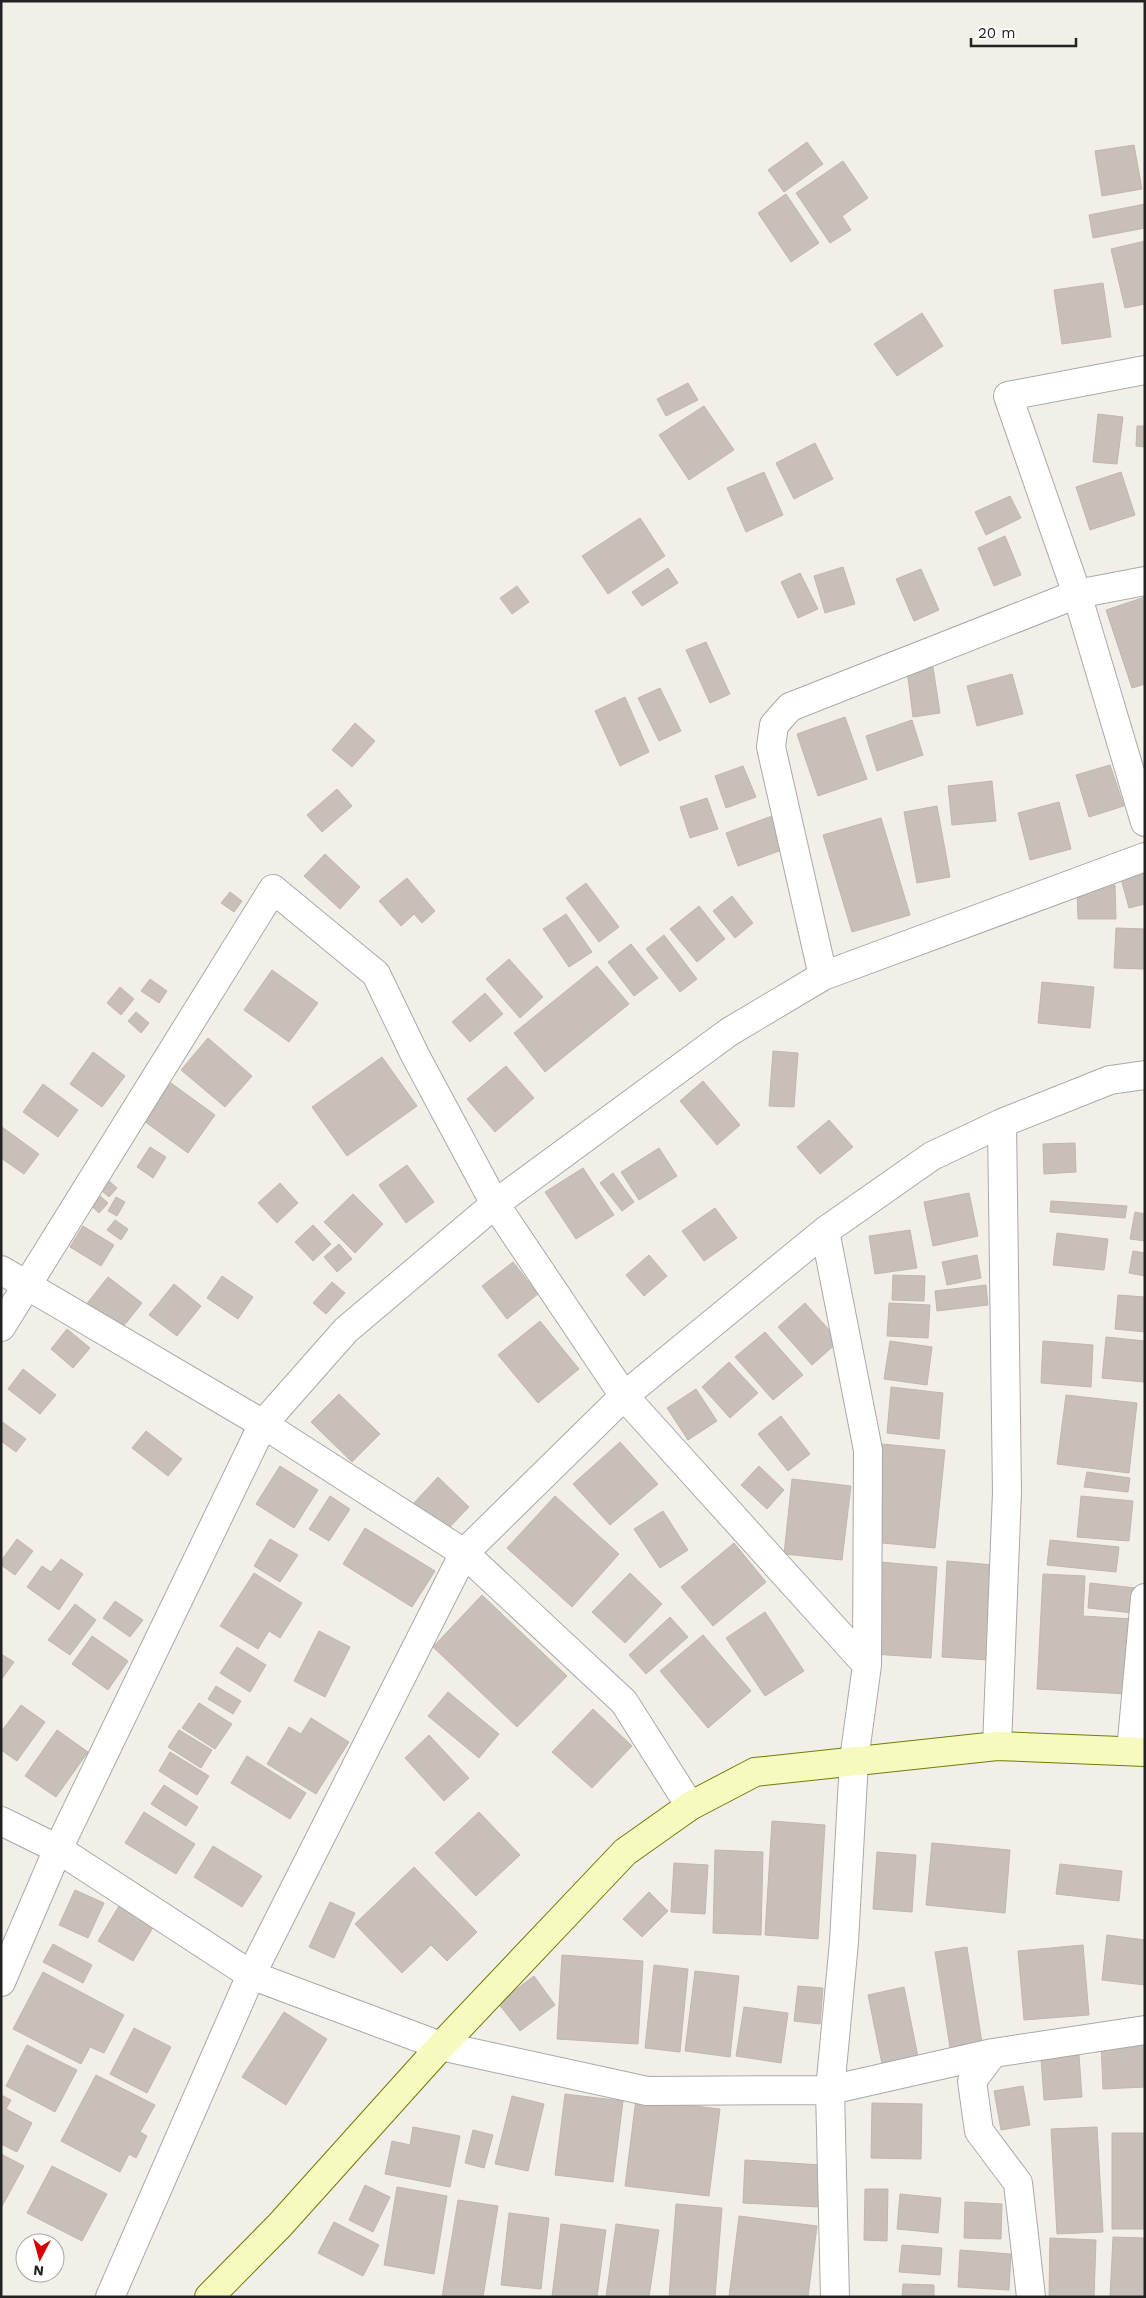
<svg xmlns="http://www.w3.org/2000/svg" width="1146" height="2298" viewBox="0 0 1146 2298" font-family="'Work Sans',sans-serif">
	<rect width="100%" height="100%" fill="#f2efe9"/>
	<path fill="#c7bfb8" stroke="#c4b6ab" d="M807 142 823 164 784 192 768 170Z
		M1134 145 1142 189 1102 196 1095 151Z
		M843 161 868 198 842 216 851 230 830 243 796 193Z
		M786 194 819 243 791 262 758 213Z
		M1145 204V228L1093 238 1089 215Z
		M1145 241V304L1125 308 1111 249Z
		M1103 283 1111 337 1062 344 1054 290Z
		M922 313 943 346 897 376 874 344Z
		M688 383 698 400 666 416 657 399Z
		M704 406 734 450 689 480 659 435Z
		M1098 414 1123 417 1117 464 1093 462Z
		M1137 426H1145V447L1136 446Z
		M815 443 833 479 794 499 776 463Z
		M764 472 783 515 746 532 727 488Z
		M1121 472 1135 515 1090 530 1076 487Z
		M1010 496 1021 518 986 535 975 512Z
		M640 518 665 556 608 594 582 556Z
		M1005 536 1021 575 994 586 978 548Z
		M843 567 855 604 825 613 814 576Z
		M668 568 678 583 642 606 632 592Z
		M921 569 939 610 914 621 896 579Z
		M800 573 818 609 798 618 781 582Z
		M517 586 529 602 512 614 500 598Z
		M1145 597V684L1132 688 1106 610Z
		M706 642 730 694 710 703 686 650Z
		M933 667 940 713 913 717 907 670Z
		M1012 674 1023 714 977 726 967 686Z
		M660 688 681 731 659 741 638 698Z
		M625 697 649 752 620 766 595 711Z
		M845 717 867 779 818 796 797 734Z
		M912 720 923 755 877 771 866 736Z
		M355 723 375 741 352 767 332 750Z
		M1110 765 1124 806 1089 817 1076 775Z
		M743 766 756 797 726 808 715 776Z
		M992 781 996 821 952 825 948 786Z
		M337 789 352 806 322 832 307 815Z
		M707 798 718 829 690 838 680 807Z
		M1059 802 1071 849 1030 860 1018 813Z
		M937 806 950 877 917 883 904 812Z
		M780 813 793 846 738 866 726 833Z
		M881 818 910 915 852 932 823 835Z
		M325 854 360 887 340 909 304 876Z
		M1145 869V904L1129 908 1120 875Z
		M407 878 435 911 422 923 414 914 401 926 379 901Z
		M586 883 619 927 599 942 566 898Z
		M1115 885 1116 919H1078L1077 886Z
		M230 892 242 901 234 912 221 903Z
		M732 896 753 923 735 938 713 911Z
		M699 906 725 939 697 962 670 929Z
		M566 914 592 952 569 967 543 929Z
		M1116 928 1145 929V969L1114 968Z
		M664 935 697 979 680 992 646 949Z
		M631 944 658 978 634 996 608 962Z
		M509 959 543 997 520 1018 486 979Z
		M597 966 629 1004 545 1072 514 1033Z
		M272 970 318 1003 289 1042 244 1010Z
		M150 979 167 991 159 1003 141 991Z
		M1042 982 1094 987 1090 1028 1038 1023Z
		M120 987 134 999 121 1015 107 1003Z
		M485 993 503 1014 470 1042 452 1022Z
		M136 1012 149 1023 141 1033 128 1021Z
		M208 1038 252 1076 225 1107 181 1070Z
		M773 1051 798 1053 794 1107 769 1106Z
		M93 1052 125 1076 102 1107 70 1084Z
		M382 1057 417 1106 347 1156 312 1107Z
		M506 1066 534 1098 495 1132 467 1099Z
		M703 1081 740 1125 717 1145 680 1101Z
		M171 1083 215 1115 188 1153 144 1121Z
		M43 1084 78 1110 58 1137 23 1112Z
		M829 1120 853 1147 820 1174 797 1147Z
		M2 1127 39 1154 24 1174 1 1158Z
		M1075 1143 1076 1172 1044 1174 1043 1144Z
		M150 1147 166 1157 153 1178 137 1167Z
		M659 1148 677 1176 639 1200 621 1172Z
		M407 1165 434 1202 406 1223 379 1185Z
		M583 1168 614 1215 576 1239 545 1192Z
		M613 1173 634 1202 622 1211 600 1183Z
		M109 1181 117 1188 109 1197 101 1190Z
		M280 1183 298 1203 277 1223 258 1203Z
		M969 1193 978 1236 933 1246 924 1202Z
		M353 1194 383 1224 355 1253 324 1222Z
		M99 1195 108 1203 99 1213 90 1205Z
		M116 1197 125 1202 117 1216 108 1211Z
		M1051 1201 1127 1206 1125 1218 1050 1212Z
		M715 1208 737 1238 704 1261 682 1231Z
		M1135 1212 1145 1214V1241L1130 1239Z
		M115 1220 128 1229 121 1240 107 1230Z
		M313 1225 331 1244 313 1261 295 1242Z
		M83 1226 114 1245 101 1266 70 1247Z
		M910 1230 917 1268 875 1274 869 1236Z
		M1057 1233 1108 1239 1104 1270 1053 1265Z
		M339 1244 352 1259 337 1272 324 1257Z
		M1133 1251 1145 1253V1276L1129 1273Z
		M649 1255 667 1276 644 1296 626 1275Z
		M977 1255 981 1278 947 1285 942 1262Z
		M513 1262 538 1294 507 1319 482 1286Z
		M893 1275 925 1276 924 1301 892 1300Z
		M222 1276 253 1297 238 1319 207 1298Z
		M108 1277 142 1303 119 1332 85 1306Z
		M332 1282 345 1293 326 1314 313 1303Z
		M174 1284 201 1306 177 1336 149 1315Z
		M986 1285 988 1305 937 1311 935 1291Z
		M1118 1295 1145 1297V1332L1115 1329Z
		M805 1303 839 1341 812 1365 778 1327Z
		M889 1303 930 1305 928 1338 887 1336Z
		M540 1321 579 1369 538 1403 498 1355Z
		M67 1329 90 1348 73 1368 51 1349Z
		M765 1332 803 1375 773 1400 735 1357Z
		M1106 1337 1145 1341 1144 1382 1102 1378Z
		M890 1341 932 1347 927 1385 884 1379Z
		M1043 1341 1093 1345 1091 1387 1041 1383Z
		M729 1362 758 1393 730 1418 702 1387Z
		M23 1369 56 1395 40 1414 8 1389Z
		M891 1387 943 1393 939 1439 887 1433Z
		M696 1389 717 1421 688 1440 667 1408Z
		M339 1394 380 1434 352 1462 311 1422Z
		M1066 1395 1137 1403 1129 1473 1057 1464Z
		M781 1416 810 1454 788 1471 758 1434Z
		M1 1421 26 1439 16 1452 1 1441Z
		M146 1431 182 1459 168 1476 132 1448Z
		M620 1442 658 1484 610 1525 573 1484Z
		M882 1444 945 1450 935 1548 872 1542Z
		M280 1466 318 1490 294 1528 256 1504Z
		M759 1466 784 1490 767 1509 741 1485Z
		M1087 1472 1130 1478 1128 1492 1084 1487Z
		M438 1477 469 1507 444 1533 413 1504Z
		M792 1479 851 1486 842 1560 784 1554Z
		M330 1496 350 1509 329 1541 309 1529Z
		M555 1496 619 1554 572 1607 507 1548Z
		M1081 1496 1133 1501 1129 1541 1077 1537Z
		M663 1511 688 1550 660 1568 634 1529Z
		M365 1528 435 1571 412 1607 343 1564Z
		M17 1539 33 1551 15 1575 1 1565V1561Z
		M270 1539 298 1555 280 1582 254 1566Z
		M1050 1540 1119 1547 1116 1572 1047 1565Z
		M734 1543 766 1582 713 1626 681 1587Z
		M61 1559 83 1574 59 1610 27 1587 42 1566 51 1572Z
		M947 1561 994 1565 988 1660 942 1657Z
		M880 1562 937 1567 931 1658 874 1654Z
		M254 1573 302 1603 280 1638 269 1631 258 1649 220 1626Z
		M630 1573 662 1604 625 1643 592 1612Z
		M1043 1574 1085 1576 1083 1616 1133 1619 1128 1694 1037 1689Z
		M1090 1583 1136 1588 1133 1613 1088 1608Z
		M482 1595 567 1676 517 1727 433 1647Z
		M115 1601 143 1620 130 1637 103 1618Z
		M75 1604 96 1620 70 1655 48 1640Z
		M765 1612 804 1671 765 1696 726 1638Z
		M670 1617 688 1637 646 1674 629 1655Z
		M319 1631 350 1647 325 1697 294 1681Z
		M703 1635 751 1691 708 1728 660 1671Z
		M92 1636 128 1661 108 1690 72 1664Z
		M237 1647 266 1665 250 1692 220 1673Z
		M1 1654 14 1662 1 1680Z
		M216 1686 241 1701 233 1714 208 1699Z
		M448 1692 499 1734 479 1758 428 1716Z
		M199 1703 232 1724 215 1749 182 1728Z
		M21 1705 45 1722 17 1761 1 1750V1732Z
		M593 1709 632 1746 592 1788 552 1752Z
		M311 1718 349 1742 316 1794 267 1764 289 1727 301 1734Z
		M57 1730 88 1752 56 1797 25 1776Z
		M179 1730 212 1750 201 1768 168 1747Z
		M429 1735 469 1778 444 1801 405 1758Z
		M170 1752 209 1776 197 1795 159 1771Z
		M247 1756 306 1793 290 1819 231 1783Z
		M164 1785 198 1807 186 1826 151 1804Z
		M144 1812 195 1844 176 1874 125 1843Z
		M479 1812 520 1855 476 1896 435 1853Z
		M772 1821 825 1825 818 1939 765 1935Z
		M932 1843 1010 1850 1005 1913 926 1905Z
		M213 1846 262 1876 242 1907 194 1877Z
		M715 1850 763 1852 761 1935 713 1933Z
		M877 1852 916 1855 912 1912 873 1909Z
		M674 1863 708 1865 705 1914 671 1912Z
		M1060 1864 1122 1871 1119 1901 1056 1894Z
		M414 1867 477 1932 447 1961 431 1945 402 1973 355 1924Z
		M75 1890 104 1903 88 1938 59 1925Z
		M649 1892 668 1911 642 1937 623 1919Z
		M330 1902 355 1913 334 1958 309 1947Z
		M119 1906 154 1926 133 1961 98 1941Z
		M1107 1935 1145 1940V1985L1102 1980Z
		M53 1944 92 1965 83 1983 43 1962Z
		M1083 1945 1089 2015 1024 2020 1018 1951Z
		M967 1947 983 2049 951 2054 935 1952Z
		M562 1955 643 1961 638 2044 557 2039Z
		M654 1965 688 1969 680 2052 645 2048Z
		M695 1971 739 1976 730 2057 685 2051Z
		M43 1972 124 2015 104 2053 90 2047 81 2064 13 2029Z
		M534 1976 555 2005 520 2031 498 2003Z
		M798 1986 823 1988 820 2024 794 2021Z
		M904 1987 918 2057 882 2064 868 1995Z
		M744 2007 788 2013 781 2063 736 2056Z
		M284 2012 327 2039 286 2105 242 2077Z
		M134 2028 171 2047 147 2093 110 2074Z
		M1145 2041V2087L1103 2089 1101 2043Z
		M27 2045 77 2070 55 2112 6 2086Z
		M1079 2055 1082 2097 1044 2100 1041 2058Z
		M96 2075 155 2105 140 2132 147 2136 136 2158 129 2154 120 2172 61 2141Z
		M1023 2086 1030 2125 1001 2130 994 2091Z
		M565 2094 623 2101 613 2182 555 2175Z
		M1 2095 11 2100 6 2109 32 2123 17 2152 1 2144Z
		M512 2096 544 2104 528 2171 495 2164Z
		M636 2099 720 2109 709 2196 625 2186Z
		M872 2103 922 2104 921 2159 871 2158Z
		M413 2127 460 2136 450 2187 385 2174 392 2141 410 2145Z
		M1097 2127 1103 2232 1057 2234 1051 2129Z
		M473 2130 493 2135 484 2168 465 2163Z
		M1112 2133H1145V2229H1112Z
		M1 2154 24 2166 1 2208Z
		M745 2160 821 2165 819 2207 743 2203Z
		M52 2166 107 2194 82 2241 27 2213Z
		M365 2185 390 2197 373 2232 349 2220Z
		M397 2187 447 2196 434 2274 384 2265Z
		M865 2189H888L887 2241 864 2240Z
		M900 2194 941 2198 938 2233 897 2229Z
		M458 2200 498 2206 483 2297H442Z
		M965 2202 1002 2204 1001 2239 964 2238Z
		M676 2204 722 2208 715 2297H669Z
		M509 2213 549 2218 541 2289 501 2285Z
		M739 2216 817 2226 808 2297H729Z
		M334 2222 379 2245 363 2276 318 2253Z
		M561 2224 606 2230 597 2297H552Z
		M616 2224 659 2230 649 2297H606Z
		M1113 2237 1145 2238V2297H1110Z
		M1050 2238 1096 2240 1094 2297H1049Z
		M902 2245 942 2248 940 2275 899 2272Z
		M960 2250 1011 2254 1009 2290 958 2287Z
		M903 2284 934 2285V2297H902Z"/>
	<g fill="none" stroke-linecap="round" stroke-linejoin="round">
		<defs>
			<path id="street" d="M1145 370 1008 396 1077 594 1145 822
				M823 976 771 747 774 725 790 707 1077 594 1145 581
				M825 1231 868 1450 867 1665
				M1 1270 263 1424 464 1553 624 1702 690 1806
				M1 1327 273 889 376 974 415 1055 495 1204 624 1396 867 1665 854 1760 844 1942 830 2090 835 2297
				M997 1746 1007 1492 1002 1123
				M1131 1751 1145 1598
				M1 1821 58 1849 251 1975 441 2046 647 2091 830 2090 993 2053 1145 2030
				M1 1982 58 1849 263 1424 346 1330 495 1204 729 1032 823 976 1145 857
				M993 2053 972 2081 979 2131 1018 2183 1031 2297
				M110 2297 251 1975 464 1553 624 1396 825 1231 932 1156 1002 1123 1110 1080 1145 1075"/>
			<path id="secondary" d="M209 2297 280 2225 441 2046 625 1852 690 1806 755 1772 997 1746 1145 1752"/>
		</defs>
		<use href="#street" stroke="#a9a9a9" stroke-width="30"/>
		<use href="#secondary" stroke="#707d05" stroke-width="30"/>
		<use href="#street" stroke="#fff" stroke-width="28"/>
		<use href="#secondary" stroke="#f7fabf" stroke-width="28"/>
	</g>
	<rect width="1146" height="2298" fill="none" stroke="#222222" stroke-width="5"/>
	<g transform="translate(40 2258) rotate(186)"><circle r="24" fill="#ffffff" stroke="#a7a7a7"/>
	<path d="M0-4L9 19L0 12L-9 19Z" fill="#d40000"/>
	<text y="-8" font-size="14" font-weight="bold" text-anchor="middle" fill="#222222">N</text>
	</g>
	<path d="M971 38v8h105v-8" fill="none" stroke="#222222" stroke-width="2.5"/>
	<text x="978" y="38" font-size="15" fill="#222222" stroke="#ffffff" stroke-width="4" paint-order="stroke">20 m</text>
</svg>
